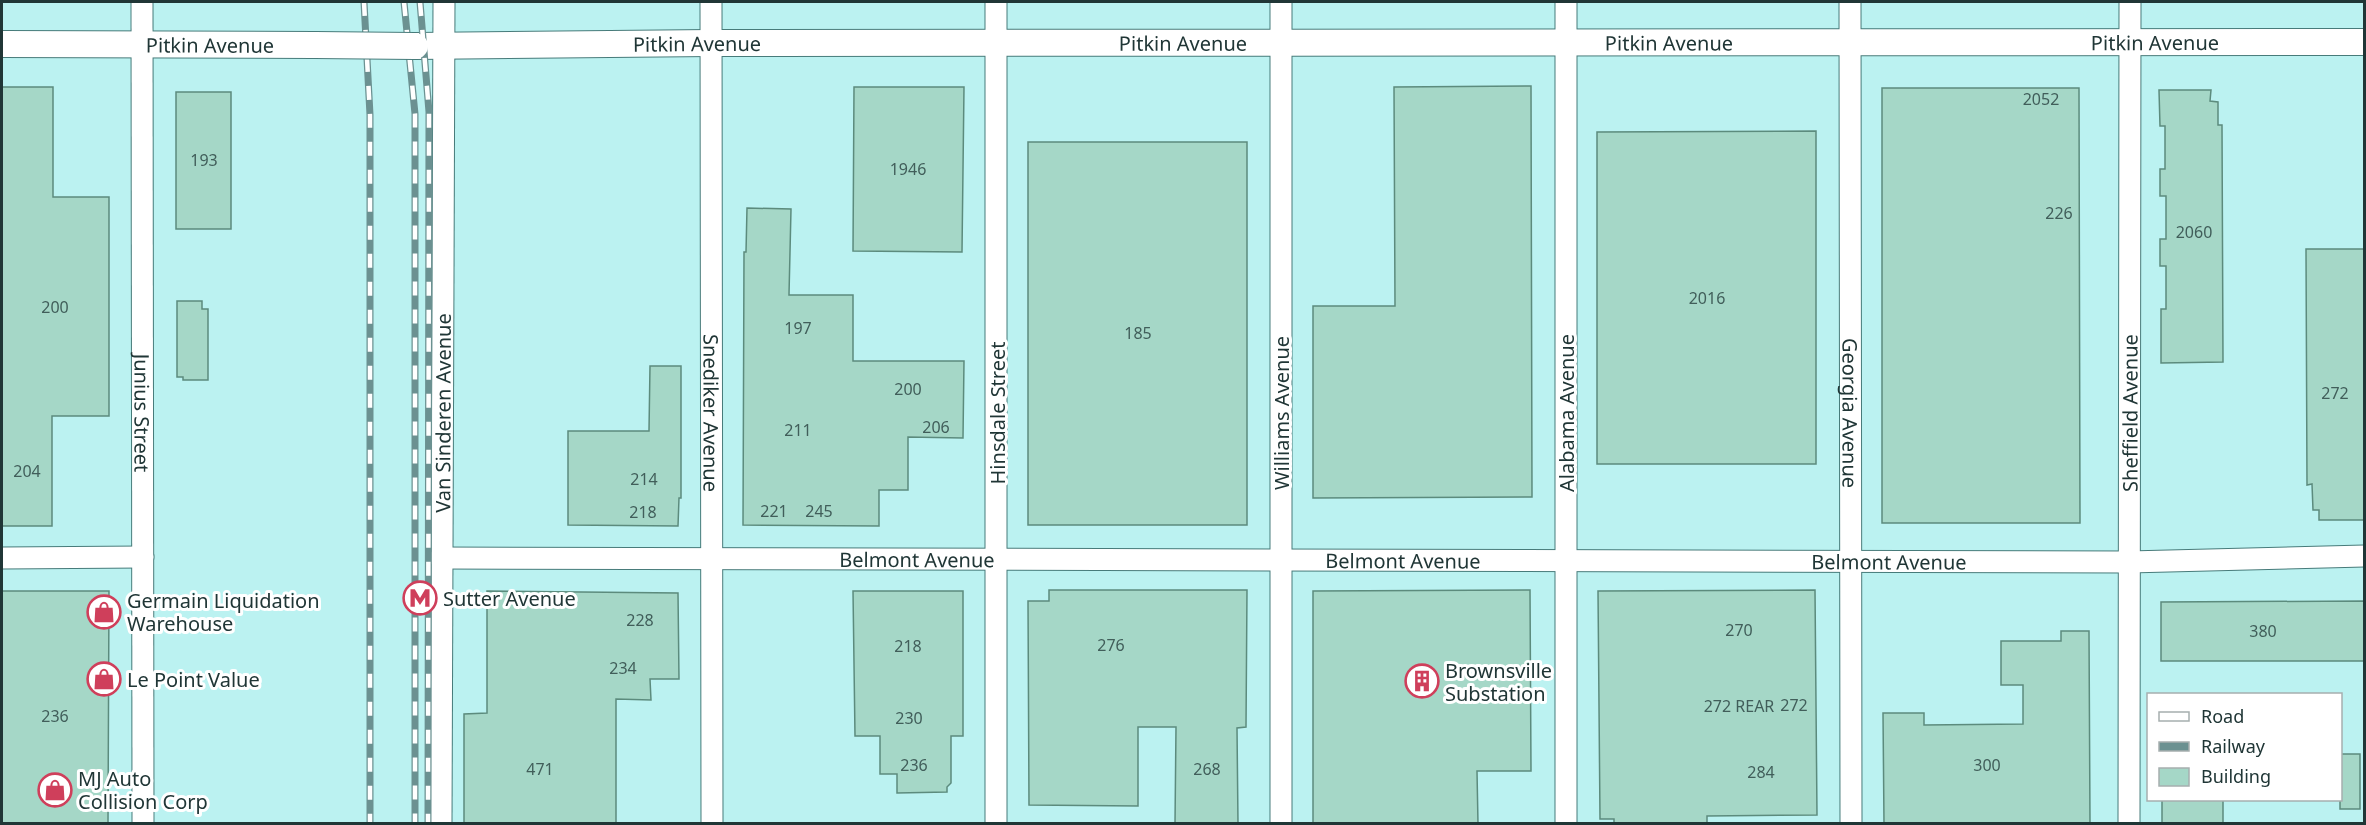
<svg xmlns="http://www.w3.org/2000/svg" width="2366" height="825" viewBox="0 0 2366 825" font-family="'Noto Sans',sans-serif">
	<rect width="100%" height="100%" fill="#bbf2f1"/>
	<path fill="#a5d7c7" stroke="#5c8b7d" stroke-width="1.5" d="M1531 86 1532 497 1313 498V306H1395L1394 87Z
		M2 87H53V197H109V416H52V526H2Z
		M854 87H964L962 252 853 251Z
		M1882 88H2079L2080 523H1882Z
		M2159 90H2211L2210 101 2218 102V125H2222L2223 362 2161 363V309H2166V266H2160V239H2166V196H2160V169H2165V126H2160Z
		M176 92H231V229H176Z
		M1816 131V464H1597V132Z
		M1028 142H1247V525H1028Z
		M747 208 791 209 789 295H853V361H964L963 438 908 437V490H879V526L743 525 744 252H746Z
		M2306 249H2364V520H2319V510H2313L2312 484 2307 485Z
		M177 301H202V309H208V380H183V377H177Z
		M650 366H681V498H679L678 526 568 525V431H649Z
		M1049 590H1247L1246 727 1237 728 1238 824H1175L1176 727H1138V806L1029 805 1028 601H1049Z
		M1530 590 1531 771H1477L1478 824H1313V591Z
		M1815 590 1817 815 1707 816V824H1614V819H1600L1598 591Z
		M2 591H109L108 824H2Z
		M487 591 678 593 679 679H650L651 700 616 699V824H464V714L487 713Z
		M853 591H963V736H951V783L947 787V792L897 793V774H880V736H855Z
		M2364 601V661H2161V602Z
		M2061 631H2089L2090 824H1884L1883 713H1924V725L2023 724V685H2001V641H2061Z
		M2340 754H2360V809H2340Z
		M2162 800H2223V824H2162Z"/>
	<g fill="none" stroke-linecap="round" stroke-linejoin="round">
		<defs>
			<g id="minor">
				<path id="s1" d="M142 2 143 824"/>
				<path id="s2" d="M711 2 712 824"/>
				<path d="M996 2V824"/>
				<path d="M1281 2V824"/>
				<path id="s3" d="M1850 2 1851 824"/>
				<path d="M2 558 143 557"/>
				<path id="s4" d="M440 558 2129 562 2364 556"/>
				<path id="s5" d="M441 824 444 2"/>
				<path d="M1566 824V2"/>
				<path id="s6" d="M2129 824 2130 2"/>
			</g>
			<g id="tertiary">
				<path id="s7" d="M2 44 315 45"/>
				<path id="s8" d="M415 46 711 43 2364 42"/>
			</g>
		</defs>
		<use href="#minor" stroke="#477b7a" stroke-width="23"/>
		<use href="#tertiary" stroke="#477b7a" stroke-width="28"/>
		<use href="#minor" stroke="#fff" stroke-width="21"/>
		<use href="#tertiary" stroke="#fff" stroke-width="26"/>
		<defs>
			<path id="rail" d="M364 2 370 115V824
				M404 2 415 114V824
				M420 2 429 112 428 824"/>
		</defs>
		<use href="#rail" stroke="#6b9191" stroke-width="7"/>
		<use href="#rail" stroke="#fff" stroke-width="4.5" stroke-dasharray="14" stroke-linecap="butt"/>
		<defs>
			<path id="tertiary-bridge" d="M315 45 415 46"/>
		</defs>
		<use href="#tertiary-bridge" stroke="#477b7a" stroke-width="28" stroke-linecap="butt"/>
		<use href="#tertiary-bridge" stroke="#fff" stroke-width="26"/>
	</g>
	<defs>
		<symbol id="metro-ring" viewBox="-11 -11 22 22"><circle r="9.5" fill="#fff" stroke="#cf3f5b" stroke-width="1.5"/><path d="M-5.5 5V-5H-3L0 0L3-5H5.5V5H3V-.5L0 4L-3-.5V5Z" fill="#cf3f5b"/></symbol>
		<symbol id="shop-ring" viewBox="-11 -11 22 22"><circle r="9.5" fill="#fff" stroke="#cf3f5b" stroke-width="1.5"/><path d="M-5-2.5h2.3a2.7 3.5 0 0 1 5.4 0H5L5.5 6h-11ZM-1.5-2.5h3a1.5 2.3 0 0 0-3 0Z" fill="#cf3f5b"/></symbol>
		<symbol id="building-ring" viewBox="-11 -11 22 22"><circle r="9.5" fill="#fff" stroke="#cf3f5b" stroke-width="1.5"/><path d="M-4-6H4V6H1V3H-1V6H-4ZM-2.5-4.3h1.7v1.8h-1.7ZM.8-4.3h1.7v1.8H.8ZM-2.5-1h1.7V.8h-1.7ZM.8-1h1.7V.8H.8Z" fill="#cf3f5b"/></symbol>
	</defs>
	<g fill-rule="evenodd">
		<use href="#metro-ring" x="401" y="579" width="38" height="38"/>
		<use href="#shop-ring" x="85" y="593" width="38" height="38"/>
		<use href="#shop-ring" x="85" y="660" width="38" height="38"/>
		<use href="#building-ring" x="1403" y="662" width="38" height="38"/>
		<use href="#shop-ring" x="36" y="771" width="38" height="38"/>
	</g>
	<g text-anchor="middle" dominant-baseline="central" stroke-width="6" stroke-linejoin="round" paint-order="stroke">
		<g font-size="16" fill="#415e5a">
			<text x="2041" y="99">2052</text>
			<text x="204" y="160">193</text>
			<text x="908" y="169">1946</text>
			<text x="2059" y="213">226</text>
			<text x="2194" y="232">2060</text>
			<text x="1707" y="298">2016</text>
			<text x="55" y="307">200</text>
			<text x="798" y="328">197</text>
			<text x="1138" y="333">185</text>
			<text x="908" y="389">200</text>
			<text x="2335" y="393">272</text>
			<text x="936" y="427">206</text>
			<text x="798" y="430">211</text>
			<text x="27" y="471">204</text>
			<text x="644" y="479">214</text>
			<text x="774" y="511">221</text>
			<text x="819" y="511">245</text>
			<text x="643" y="512">218</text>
			<text x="640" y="620">228</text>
			<text x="1739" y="630">270</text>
			<text x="2263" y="631">380</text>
			<text x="1111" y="645">276</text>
			<text x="908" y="646">218</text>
			<text x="623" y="668">234</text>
			<text x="1794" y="705">272</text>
			<text x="1739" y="706">272 REAR</text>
			<text x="55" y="716">236</text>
			<text x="909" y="718">230</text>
			<text x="914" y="765">236</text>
			<text x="1987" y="765">300</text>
			<text x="540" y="769">471</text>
			<text x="1207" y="769">268</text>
			<text x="1761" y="772">284</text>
		</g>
		<g font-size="20" fill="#203636" stroke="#fff">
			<text stroke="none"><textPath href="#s8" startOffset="282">Pitkin Avenue</textPath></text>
			<text stroke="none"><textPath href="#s8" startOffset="768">Pitkin Avenue</textPath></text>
			<text stroke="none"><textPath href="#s8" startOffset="1254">Pitkin Avenue</textPath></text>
			<text stroke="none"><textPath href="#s8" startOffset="1740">Pitkin Avenue</textPath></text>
			<text stroke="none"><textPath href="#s7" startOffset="208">Pitkin Avenue</textPath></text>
			<text stroke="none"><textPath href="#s1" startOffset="411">Junius Street</textPath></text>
			<text stroke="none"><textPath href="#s5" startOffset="411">Van Sinderen Avenue</textPath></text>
			<text stroke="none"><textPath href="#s2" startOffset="411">Snediker Avenue</textPath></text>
			<text transform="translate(997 413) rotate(-90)">Hinsdale Street</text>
			<text transform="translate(1281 413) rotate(-90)">Williams Avenue</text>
			<text transform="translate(1566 413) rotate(-90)">Alabama Avenue</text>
			<text stroke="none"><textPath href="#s3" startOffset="411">Georgia Avenue</textPath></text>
			<text stroke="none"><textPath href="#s6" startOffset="411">Sheffield Avenue</textPath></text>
			<text stroke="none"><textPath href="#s4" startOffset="477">Belmont Avenue</textPath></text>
			<text stroke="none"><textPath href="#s4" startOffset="963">Belmont Avenue</textPath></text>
			<text stroke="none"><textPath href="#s4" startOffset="1449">Belmont Avenue</textPath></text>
		</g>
		<g font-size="20" fill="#203636" stroke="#fff" text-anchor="start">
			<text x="443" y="598">Sutter Avenue</text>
			<text x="127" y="600">Germain Liquidation<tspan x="127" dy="23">Warehouse</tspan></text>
			<text x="1445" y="670">Brownsville<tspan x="1445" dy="23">Substation</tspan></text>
			<text x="127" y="679">Le Point Value</text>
			<text x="78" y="778">MJ Auto<tspan x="78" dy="23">Collision Corp</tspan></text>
		</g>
	</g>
	<rect width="2366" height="825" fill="none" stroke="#203636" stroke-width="6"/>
	<rect x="2147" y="693" width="195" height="108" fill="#ffffff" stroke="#a6afaf" stroke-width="1.5"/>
	<rect x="2159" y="712" width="30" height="9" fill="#ffffff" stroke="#a6afaf" stroke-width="1.5"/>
	<text x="2201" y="723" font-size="18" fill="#203636">Road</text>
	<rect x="2159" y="742" width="30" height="9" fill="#6b9191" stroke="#a6afaf" stroke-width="1.5"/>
	<text x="2201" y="753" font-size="18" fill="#203636">Railway</text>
	<rect x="2159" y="768" width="30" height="18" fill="#a5d7c7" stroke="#a6afaf" stroke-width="1.5"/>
	<text x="2201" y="783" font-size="18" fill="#203636">Building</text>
</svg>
